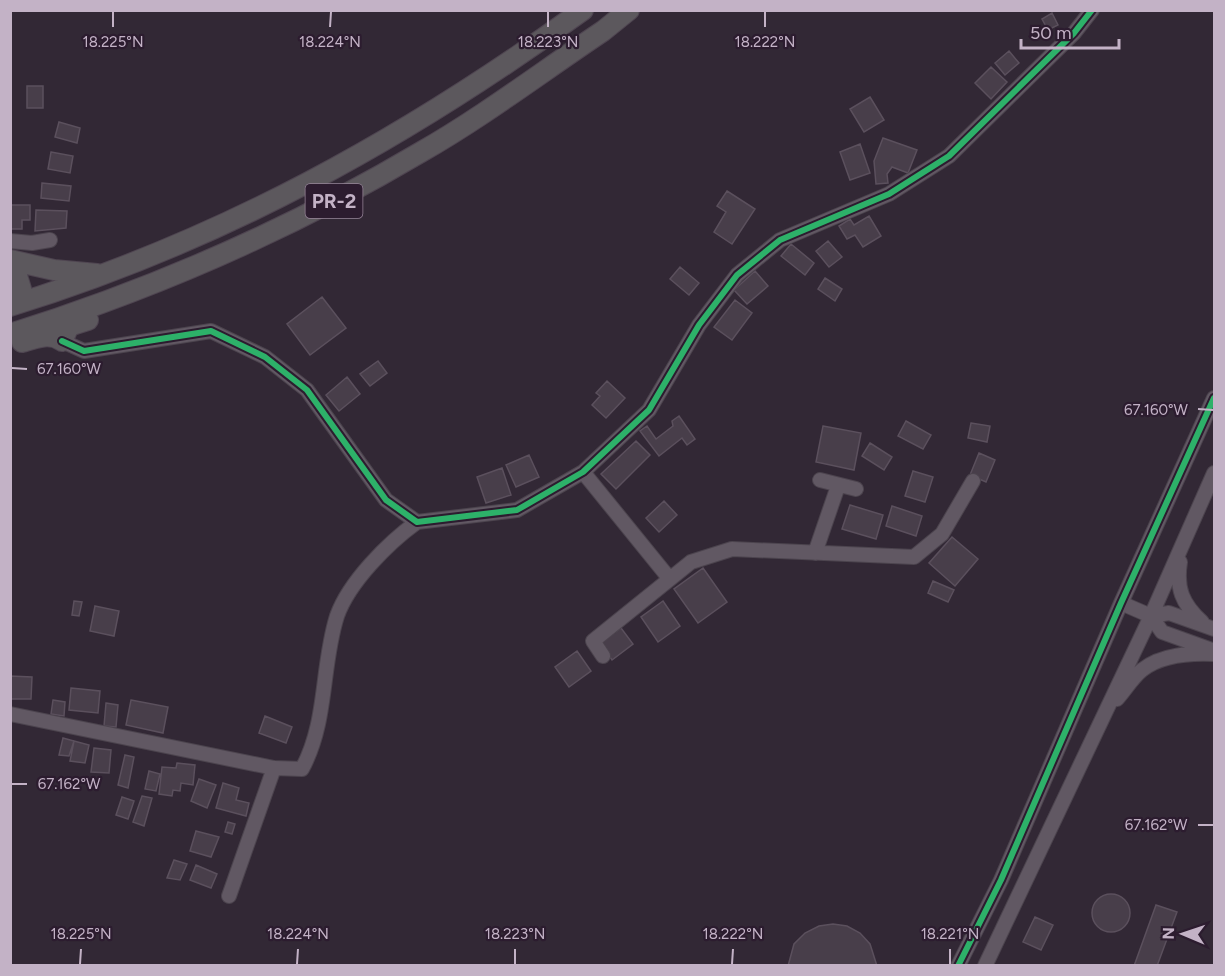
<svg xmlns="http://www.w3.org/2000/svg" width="1225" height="976" viewBox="0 0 1225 976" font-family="Figtree,sans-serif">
	<rect width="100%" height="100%" fill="#322835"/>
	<path fill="#483e4a" stroke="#5b505d" stroke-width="1.5" d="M1052 13 1058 25 1048 30 1042 19Z
		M1009 51 1019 63 1005 75 995 63Z
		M991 67 1007 82 991 99 975 83Z
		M27 86H43V108H27Z
		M870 97 884 120 864 132 850 109Z
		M59 122 80 128 77 143 55 137Z
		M883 138 917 150 908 173 892 167 887 174 888 183 876 184 874 161Z
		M860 144 870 173 850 180 840 152Z
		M51 152 73 156 70 173 48 169Z
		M42 183 71 186 69 201 41 198Z
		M727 191 755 209 732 244 714 232 726 212 717 206Z
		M10 205H30V220H22V229H10Z
		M36 210 67 211 66 228 35 231Z
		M869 216 881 236 863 247 855 235 847 239 839 226 850 219 854 225Z
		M828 241 842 257 829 267 816 251Z
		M791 244 814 263 805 275 781 256Z
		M680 267 699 283 689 295 670 279Z
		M755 271 768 286 747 304 734 290Z
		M825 278 842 289 835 301 818 289Z
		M322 297 346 328 310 355 287 324Z
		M735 300 752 313 732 340 714 327Z
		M378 361 387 373 370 386 360 374Z
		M347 377 360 394 339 411 326 395Z
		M607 381 625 398 606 418 592 405 600 396 596 393Z
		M679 416 695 439 687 445 682 438 659 456 640 431 647 426 656 439 673 426 672 421Z
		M906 421 931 435 923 449 898 436Z
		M971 423 990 426 987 442 968 438Z
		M823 426 861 433 854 470 816 462Z
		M636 441 650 455 616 489 601 474Z
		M870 443 892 457 884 470 862 456Z
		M979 453 995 460 986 482 970 475Z
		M529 455 539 477 516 487 506 465Z
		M502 468 511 495 486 503 477 477Z
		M913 471 933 477 925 502 905 496Z
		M664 501 677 515 659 532 646 518Z
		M850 505 883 515 876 539 842 529Z
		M892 506 922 516 916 536 886 526Z
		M952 537 978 559 955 586 929 563Z
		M703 568 727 602 698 623 674 589Z
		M933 581 954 590 948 602 928 593Z
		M74 601 82 602 79 616 72 615Z
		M663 601 680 626 658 642 641 617Z
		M95 606 119 611 114 636 90 631Z
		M621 628 633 644 612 660 600 643Z
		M577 651 591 671 569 687 555 667Z
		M10 676 32 677 31 699H10Z
		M71 688 100 691 98 713 69 710Z
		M53 700 65 702 64 716 51 714Z
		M131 700 168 707 163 733 126 725Z
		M106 703 118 705 116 727 104 726Z
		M265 716 292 727 286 743 259 733Z
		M63 738 74 741 69 756 59 755Z
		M74 741 89 745 85 763 70 761Z
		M94 748 111 750 109 773 91 772Z
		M125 755 134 757 128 788 118 785Z
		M177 763 195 765 193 785 181 783 180 791 173 790 172 796 159 794 162 767 176 768Z
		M149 771 160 774 156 791 145 789Z
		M199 779 216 785 207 808 191 801Z
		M223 783 239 788 236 800 249 803 246 816 216 808Z
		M142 796 152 798 144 826 133 822Z
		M122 797 134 801 128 819 116 815Z
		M228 822 235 824 232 834 225 832Z
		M196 831 219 837 211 857 190 851Z
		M174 860 187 864 180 880 167 878Z
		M196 865 217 874 211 888 190 880Z
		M1092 913a19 19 0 1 1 38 0a19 19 0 1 1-38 0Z
		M1156 905 1177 912 1157 966H1134Z
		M1035 917 1053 925 1041 950 1023 942Z
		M833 924 847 926 860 933 870 944 877 966H788L794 944 805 933 819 926Z"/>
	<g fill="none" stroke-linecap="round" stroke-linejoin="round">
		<defs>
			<path id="minor" d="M10 241 32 243 50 240
				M62 341 84 351 211 331 265 357 307 390 386 500 417 522 517 510 583 472 649 410 699 325 737 275 780 240 889 194 949 156 1074 33 1092 10
				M583 472 669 578
				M820 480 856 489
				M815 553 838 486
				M1180 562C1176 588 1182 604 1202 622
				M1121 603 1151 616 1169 613 1214 629
				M1151 616 1162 632 1212 650
				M603 656 593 641 691 562 732 549 914 557 942 534 973 481
				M1117 699C1125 690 1133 677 1142 670 1162 654 1191 653 1214 654
				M10 714 274 768 302 769C328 721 321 666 337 616 349 582 388 543 417 522
				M229 896 274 768
				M958 966 1001 880 1121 603 1214 398
				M985 966 1151 616 1214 473"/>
			<path id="highway" d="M10 260 54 270 97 274
				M10 273 17 276 21 289 10 305
				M10 306C221 241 405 139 583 10
				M10 334C154 289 291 229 421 152 484 116 543 71 603 31L629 10
				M22 342C35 338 50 332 62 341L69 326 88 320"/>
		</defs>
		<use href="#minor" stroke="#4c444e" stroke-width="16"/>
		<use href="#highway" stroke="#4f4551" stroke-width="22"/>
		<use href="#minor" stroke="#615863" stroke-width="14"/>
		<use href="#highway" stroke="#5c585d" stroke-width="20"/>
		<defs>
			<path id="cycleway" d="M62 341 84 351 211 331 265 357 307 390 386 500 417 522 517 510 583 472 649 410 699 325 737 275 780 240 889 194 949 156 1074 33 1092 10
				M958 966 1001 880 1121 603 1214 398"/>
		</defs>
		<use href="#cycleway" stroke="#2c1c2f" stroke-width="10"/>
		<use href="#cycleway" stroke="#2db169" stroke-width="6"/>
	</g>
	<path fill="none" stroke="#c3b2c6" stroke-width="2" d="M113 27V12M330 27 331 12M548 27V12M765 27V12M12 368 27 369M1198 409 1213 410M12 784H27M1198 825H1213M80 964 81 949M297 964 298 949M515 964V949M732 964 733 949M950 964V949"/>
	<g text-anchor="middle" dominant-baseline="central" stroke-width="4.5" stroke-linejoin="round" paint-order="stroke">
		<rect fill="#2c1c2f" stroke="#968599" stroke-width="1.5" x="305.5" y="184" width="57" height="34" rx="4.5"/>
		<g font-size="20" font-weight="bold" fill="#c3b2c6">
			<text x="334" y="201">PR-2</text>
		</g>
	</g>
	<g font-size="15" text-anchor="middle" fill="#c3b2c6" stroke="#2c1c2f" stroke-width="4.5" stroke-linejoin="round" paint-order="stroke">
		<text x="113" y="47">18.225°N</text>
		<text x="330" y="47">18.224°N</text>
		<text x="548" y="47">18.223°N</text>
		<text x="765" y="47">18.222°N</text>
		<text x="69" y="374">67.160°W</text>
		<text x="1156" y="415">67.160°W</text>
		<text x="69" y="789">67.162°W</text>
		<text x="1156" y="830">67.162°W</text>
		<text x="81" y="939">18.225°N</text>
		<text x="298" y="939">18.224°N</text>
		<text x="515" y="939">18.223°N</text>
		<text x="733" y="939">18.222°N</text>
		<text x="950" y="939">18.221°N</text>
	</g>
	<rect width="1225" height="976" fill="none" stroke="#c3b2c6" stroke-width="24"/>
	<g transform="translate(1183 934) rotate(272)" stroke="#2c1c2f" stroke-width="4.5" paint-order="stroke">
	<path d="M0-4.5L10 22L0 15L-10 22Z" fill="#c3b2c6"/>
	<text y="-9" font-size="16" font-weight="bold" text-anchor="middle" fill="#c3b2c6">N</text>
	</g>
	<path d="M1021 39v9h98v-9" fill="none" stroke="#c3b2c6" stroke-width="3"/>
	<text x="1030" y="39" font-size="18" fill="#c3b2c6" stroke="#2c1c2f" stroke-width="4.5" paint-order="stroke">50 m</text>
</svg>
